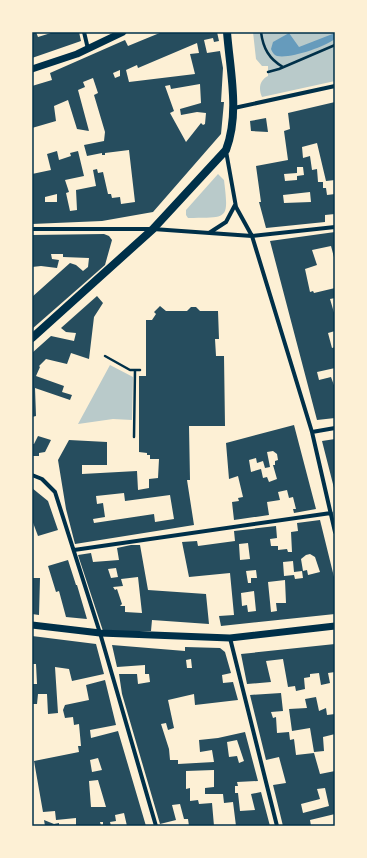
<svg xmlns="http://www.w3.org/2000/svg" width="367" height="858" viewBox="0 0 367 858" font-family="'Titillium Web',sans-serif">
	<rect width="100%" height="100%" fill="#fdf0d5"/>
	<path fill="#b9caca" d="M253 32H335V81L262 97C258 88 260 80 268 76V66H262L256 59Z
		M218 174 224 180C229 221 228 217 188 218L186 215V210Z
		M110 365 133 377 132 420 113 419 78 424Z"/>
	<path fill="#669bbc" d="M289 33 299 47 335 33V39C324 47 290 59 277 56 274 55 272 52 271 49L273 42Z"/>
	<path fill="#264d5e" fill-rule="evenodd" d="M32 32H36L38 37 54 32H79L81 41 32 58Z
		M162 32H217L219 41 214 42 213 38 204 40 207 53 220 51 223 68 221 102H224L221 134 153 212 102 221 32 224V174L51 170 47 154 57 151 59 160 71 156 70 153 78 151 84 176 65 180 69 192 66 193 70 211 77 210 76 190 96 186 93 170 97 169 98 173 103 172 108 194H111L112 198 120 197 121 204 135 202 129 150 105 153V155H102V153L87 156 84 145 104 141 105 132 94 95 98 93 93 78 83 82 85 87 78 90 89 131 77 129 68 100 54 106 56 121 32 128V86L52 80 50 73 125 40 128 46ZM197 43 199 53 190 54 195 74 129 82 126 70 137 65 138 68ZM120 70V76L115 78 113 73ZM200 84 201 103 180 109 181 115 197 112 206 113 205 124 203 125 201 123 186 142 170 113 174 111 165 86 170 85 171 89ZM57 194V202H45V197Z
		M335 102V180L326 181 317 143 302 147 303 158 310 156 312 170 317 169 318 182H323V188H326L327 195 335 194V214L325 215V222L266 228 259 202H261L256 166 288 160 284 131 290 129 288 113ZM297 167H303L304 175 297 176V180L285 181 284 174 297 173ZM310 192 311 202 284 203 283 195Z
		M266 118 268 132 251 131 250 121Z
		M335 232V261L331 246 312 250 317 265 305 269 310 292 313 291 314 293 335 288V298L330 299 335 316V331L328 333 332 348 335 347V368L317 372 319 380 331 377 335 388 334 392H335V418L317 420 270 241Z
		M104 234 109 236 112 240 105 265 32 329V297L70 263 76 265 83 271 88 267 89 258 63 257V254H51L52 259 59 260 57 268 41 266 32 267V235Z
		M97 296 103 303 94 317 89 359 71 353 67 364 46 359 39 366 40 367 36 376 64 386 62 392 72 395 70 400 35 388 36 416 32 417V353L51 336 74 341 76 333 66 332 61 328Z
		M160 306 166 311H187L191 307H196L200 311H218L219 339H215L216 356H224L225 426H189L190 480H187L194 525 75 544 66 509 58 460 69 440 107 442V465H82V474L137 471 138 490 149 488V479L158 478 159 459H150V455H147V453L139 452V376H146V320H152L156 314 154 312ZM124 493 125 501 170 495 174 519 155 522 154 514 94 523 93 519 105 517 103 503 97 504 96 496Z
		M294 425 316 509 294 513 293 509H296L293 497 289 498 287 490 278 492 280 500 267 502 269 515 234 520 232 502 239 501 238 498 243 497 238 476 229 479 226 443ZM273 451 277 454 278 460 275 461V465H273L277 479 269 482 267 477 263 478 261 469 251 472 249 460 256 458 257 463 263 461 265 468 270 467 267 452Z
		M38 436 51 440 45 452 39 453V456H32V444H34Z
		M335 439V487L334 488 322 441Z
		M32 488 48 501 58 530 38 536 32 520Z
		M320 520 335 581V614L221 626 219 616 234 615 230 573 189 577 182 542 197 541 198 546 235 541 234 531 276 526 277 538 270 539 271 546H278V550L287 549 288 552H292L291 532 298 531 297 523ZM248 543 250 559 240 560 239 544ZM310 554 315 557 320 572 308 575 307 570 303 571 301 559 306 555ZM293 561 294 572 302 571 303 578 295 579 294 575 284 576 283 562ZM256 570 257 578H251V583H248L246 571ZM285 580 286 603H276L277 611 271 612 268 582ZM254 591 256 611 248 612 247 605 242 606 241 593Z
		M131 545H140L148 590 206 594 209 624 152 620 151 631H103L78 555 91 553 93 562 119 560 117 548ZM116 568 118 577 111 578 108 569ZM138 577 142 613 125 612V606H120L122 604 117 589 115 590 113 587 123 586 121 579Z
		M68 560 76 585H77L87 619 66 617 59 591 56 592 48 566Z
		M32 578H40L39 615 32 614Z
		M32 636 96 644 104 674 72 681 69 669 55 667 58 713 48 714 47 694H38L37 704H32V684H37L36 664H32Z
		M335 644V672L328 673 330 683 321 685 319 673 310 674V677L304 678 305 689 296 691 295 686 288 687 283 659 266 661 271 682 247 684 241 654Z
		M112 645 185 651V647L220 648 225 652 231 673 222 675 223 683 233 682 238 700 195 705 194 694 168 700 174 728 168 730 166 723 161 724 169 749 170 760H178V764L214 762 212 750 200 752 199 740 218 738 245 732 258 781 237 782 238 786H235V793H238L240 811 255 810 251 794 261 792 270 826H236L233 802 224 803 223 794H205V788L214 787V770L186 771V789L190 788V801L198 800 199 804 212 803 214 826H189L188 819H184L180 804 172 805 176 820 160 824 122 694 119 674H137L138 684 150 682 149 674H145V665L117 667ZM191 659 192 668H187L186 660ZM237 740 244 761 239 763 237 756 229 757 227 742Z
		M105 680 116 725 90 730 91 738 118 731 146 826H127L124 813 115 815 116 821 110 822 111 826H103V822H100L101 826H76V818L56 820 55 811 43 812 34 761 79 752 78 746H81L79 724 74 725 73 717 65 718 63 710 65 705 89 700 86 685ZM98 758 102 770 92 772 90 760ZM98 780 106 807H91L89 781Z
		M281 693 283 711 271 712 273 718 276 717 277 733 289 732 290 740 294 739 296 755 314 753 320 774 335 771V814L310 820 311 826H283L273 785 286 783 279 757 266 760 250 695ZM325 788 329 806 303 813 301 804 320 799 317 789Z
		M316 697 319 711 326 708 327 715 335 714V734L323 737 324 751 314 752 310 728 292 731 289 709 307 708 305 699Z
		M44 820 54 824 59 823V826H45Z"/>
	<g fill="none" stroke-linecap="round" stroke-linejoin="round">
		<path stroke="#003049" stroke-width="2.5" d="M261 32C263 48 269 59 283 67
			M268 72 279 69 335 45
			M105 356 130 370H140
			M134 437 135 370"/>
		<path stroke="#003049" stroke-width="4" d="M84 32 88 49
			M234 108 335 86
			M226 151 236 207 252 236 312 432 335 532
			M32 229H153L252 236 335 227
			M209 233 226 222 235 205
			M312 432 335 428
			M32 475 42 479 55 492 100 633 156 826
			M74 550 331 513
			M230 638 277 826"/>
		<path stroke="#003049" stroke-width="7" d="M32 69 77 54 123 32
			M32 625 100 633 230 638 335 626"/>
		<path stroke="#003049" stroke-width="8" d="M32 338 153 229 226 150C240 113 230 71 227 32"/>
	</g>
	<rect width="367" height="858" fill="none" stroke="#fdf0d5" stroke-width="66"/>
	<rect x="33" y="33" width="301" height="792" fill="none" stroke="#003049" stroke-width="1.5"/>
</svg>
